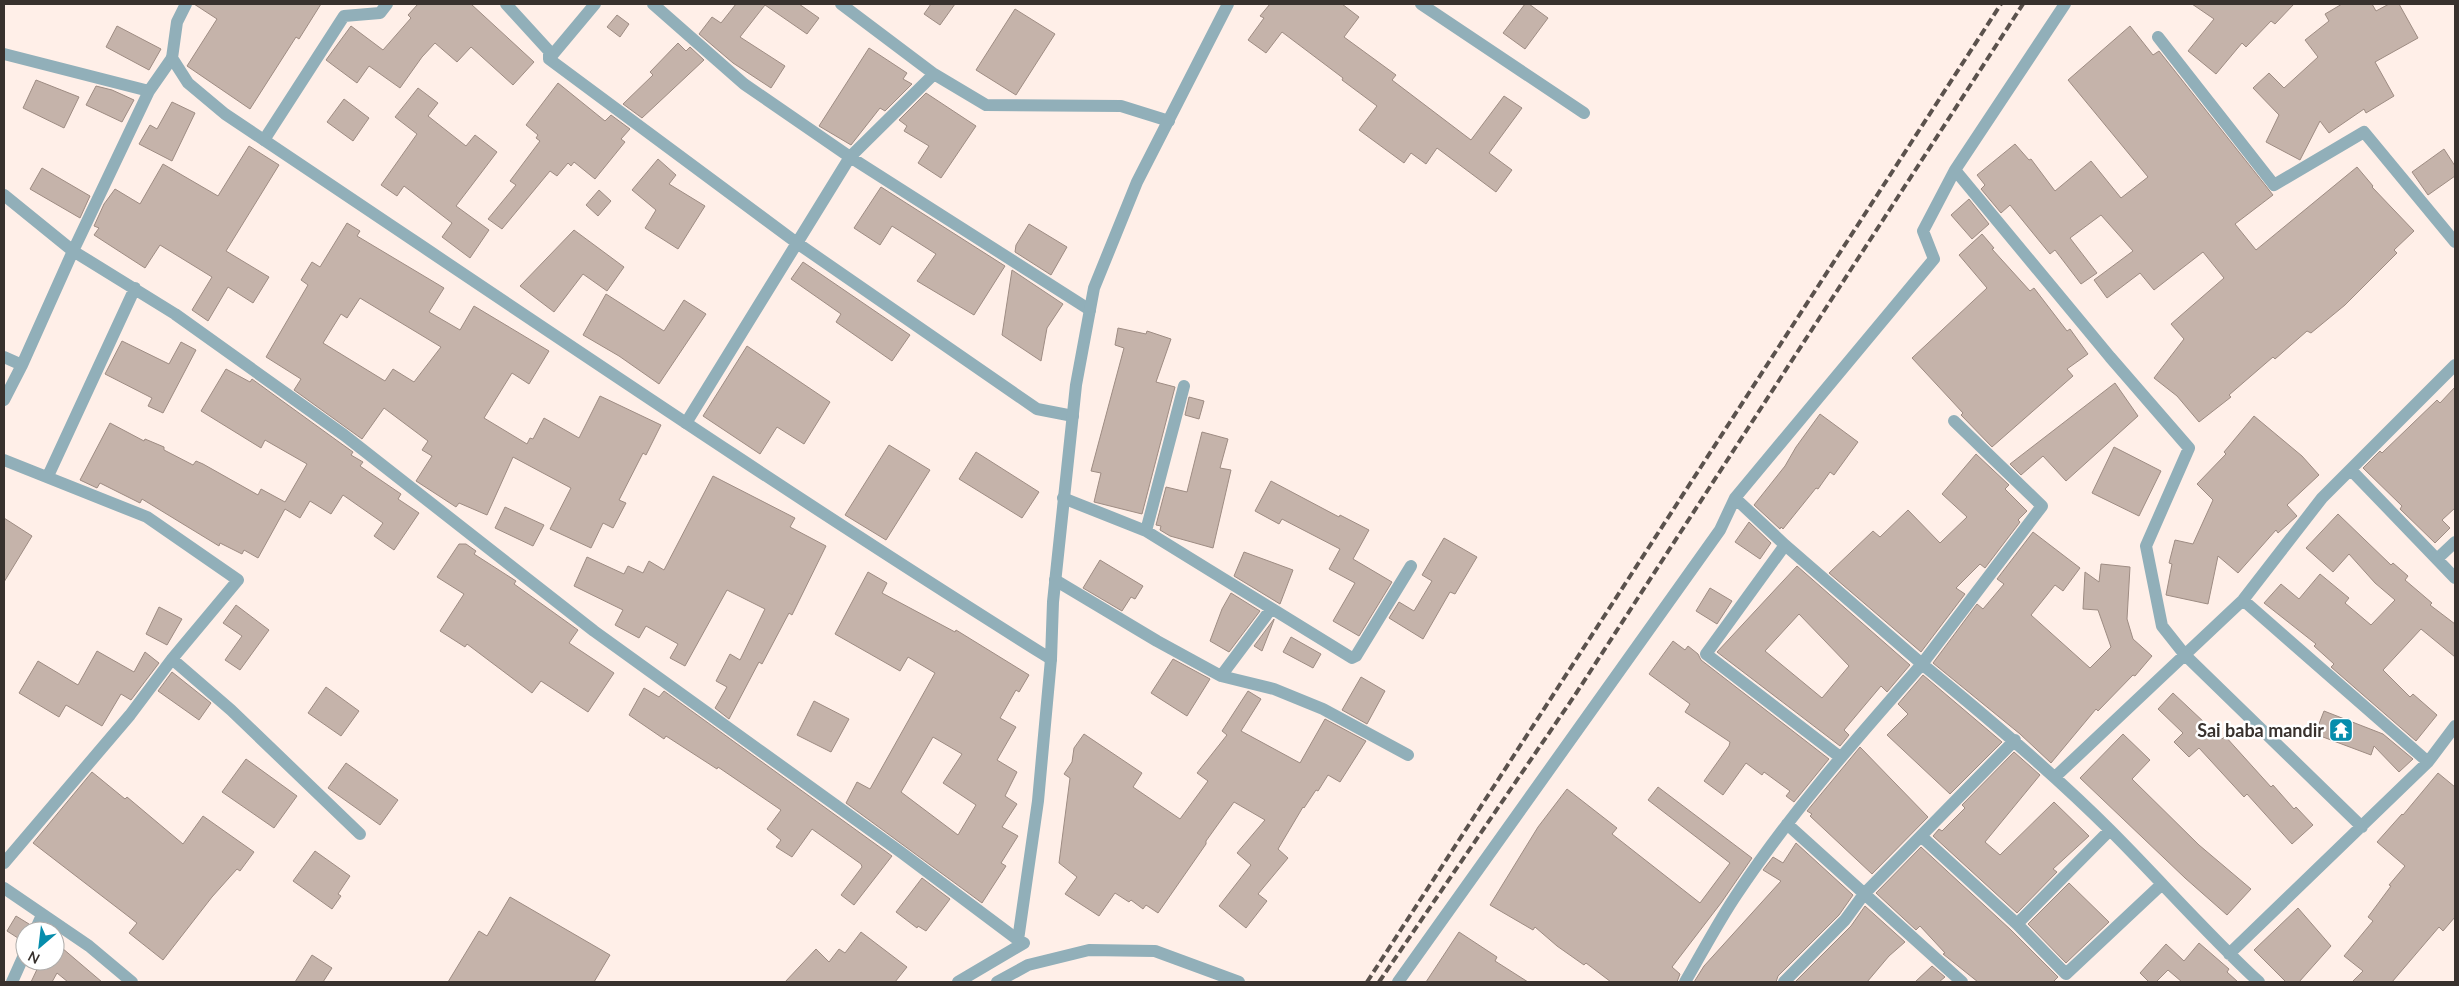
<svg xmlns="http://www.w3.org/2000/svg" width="2459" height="986" viewBox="0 0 2459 986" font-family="Lato,sans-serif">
	<rect width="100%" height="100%" fill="#ffefe8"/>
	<path fill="#c5b3aa" stroke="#9e8c83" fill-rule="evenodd" d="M194 4H321L299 39 296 37 250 109 187 66 217 19Z
		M418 4H471L534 62 513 85 471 47 457 62 435 43 422 57 400 88 369 66 357 83 326 60 351 26 383 50 411 18 408 15Z
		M736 4H799L819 18 807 34 765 5 740 37 785 66 771 88 733 63 699 34 712 17 721 23Z
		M931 4H955L940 25 924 14Z
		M1270 4H1342L1359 17 1344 37 1396 75 1392 80 1471 140 1504 96 1522 108 1489 153 1512 170 1496 192 1437 148 1426 164 1411 153 1404 163 1359 130 1377 106 1342 80 1343 78 1282 32 1266 53 1248 40 1264 18 1260 16Z
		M1525 4H1529L1548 18 1525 49 1503 33Z
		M2192 4H2294L2275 24 2271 21 2246 47 2242 43 2216 74 2188 51 2214 19Z
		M2342 4H2372L2376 11 2389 4H2399L2418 38 2375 62 2394 96 2366 113 2364 109 2329 133 2320 121 2300 160 2266 142 2279 115 2253 88 2269 73 2284 88 2318 57 2305 40 2329 21 2325 14Z
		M1015 9 1055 34 1016 95 976 70Z
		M617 15 629 24 620 37 607 27Z
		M117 26 161 49 149 70 106 47Z
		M2130 26 2153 55 2159 51 2273 195 2235 224 2256 250 2357 167 2373 186 2372 187 2414 231 2394 250 2397 253 2345 305 2311 333 2307 331 2275 359 2273 357 2229 395 2231 397 2199 422 2177 396 2154 378 2184 339 2171 324 2224 278 2203 252 2154 290 2140 273 2107 298 2094 280 2133 251 2101 215 2070 238 2097 273 2081 284 2055 250 2050 254 2010 205 2001 213 1981 189 1985 185 1977 175 2015 144 2029 160 2031 159 2055 191 2091 161 2121 198 2148 177 2068 80Z
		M678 43 686 51 690 47 704 60 642 118 623 104 653 75 650 72Z
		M869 48 907 73 903 79 912 84 885 111 880 108 851 145 819 126Z
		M36 80 79 97 64 128 23 108Z
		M558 83 605 121 611 115 630 129 621 139 625 142 595 179 574 162 571 166 568 163 557 176 550 171 502 229 488 219 516 185 510 181 540 141 536 138 538 135 526 125Z
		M96 86 112 90 134 100 122 122 86 105Z
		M418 88 438 103 428 116 466 146 475 135 497 152 456 206 489 230 470 258 442 237 452 223 404 186 397 196 381 185 417 134 395 117Z
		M926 93 976 126 941 178 918 163 929 146 904 131 907 126 899 120Z
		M344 99 369 118 353 141 327 122Z
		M172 102 195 113 172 161 139 144 150 125 157 129Z
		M249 146 279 165 226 251 269 277 253 303 228 287 208 321 192 310 212 277 160 245 145 268 94 235 99 228 94 226 104 204 115 189 140 204 163 164 218 196Z
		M2444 149 2455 166V176L2428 195 2412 172Z
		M658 159 676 175 669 184 705 206 678 249 645 228 656 210 632 190Z
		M42 168 90 196 80 218 30 189Z
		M881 187 1005 266 974 315 917 281 936 254 892 226 880 245 854 228Z
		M599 190 611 201 598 216 586 205Z
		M1969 199 1989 224 1972 239 1951 215Z
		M347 223 360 231 357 236 444 288 429 312 460 330 474 306 549 351 529 384 512 373 484 418 527 444 530 438 533 439 544 418 579 438 600 396 661 425 646 455 643 453 619 500 626 503 613 528 603 523 591 548 550 529 571 488 513 457 487 515 459 503 456 507 416 481 432 456 422 450 428 441 384 408 362 439 294 390 301 379 266 357 308 285 301 280 312 262 320 267ZM360 298 441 347 414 382 393 369 385 381 323 343 341 314 347 318Z
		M1029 224 1067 247 1051 275 1015 252 1016 245Z
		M574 230 624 267 607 291 583 274 554 312 520 286Z
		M1982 234 1994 248 1992 249 2030 291 2034 288 2067 331 2070 329 2088 354 2067 369 2073 376 1992 447 1961 415 1963 413 1912 358 1987 288 1959 255Z
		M803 262 910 335 892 361 836 322 841 314 791 279Z
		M1012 270 1063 304 1047 328 1041 361 1002 335Z
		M606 294 664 331 684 300 706 314 659 384 619 356 583 335Z
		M1118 328 1146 334 1147 331 1171 339 1156 382 1175 387 1142 514 1094 502 1101 473 1091 471 1124 348 1115 345Z
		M122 341 169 364 181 342 196 350 163 413 148 406 152 398 105 374Z
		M747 346 830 402 804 444 777 427 760 454 703 416Z
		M226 369 250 382 252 379 339 442 353 452 351 455 363 462 360 466 401 494 398 499 419 513 394 550 374 536 383 523 343 495 331 514 310 501 300 518 285 509 258 558 244 550 242 554 220 543 219 546 142 499 140 503 100 483 97 488 80 480 110 423 144 441 145 439 164 447V450L193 465 196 461 203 464 258 495 261 489 285 502 307 464 265 440 261 448 201 411Z
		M2115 383 2138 416 2066 481 2043 456 2021 475 2010 464Z
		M2455 387V508L2442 520 2450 528 2435 543 2400 509 2402 506 2363 468 2380 451 2382 453 2437 400 2440 403Z
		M1189 397 1204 401 1199 419 1185 415Z
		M1820 414 1858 442 1834 475 1830 472 1818 489 1816 488 1783 529 1781 527 1780 529 1754 505 1785 466 1796 447Z
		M2254 416 2302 456 2319 475 2287 505 2297 516 2278 533 2276 530 2238 573 2218 556 2208 604 2166 595 2172 564 2169 563 2175 540 2193 544 2213 500 2197 484 2226 454 2224 452Z
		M1202 432 1228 439 1220 468 1231 470 1213 548 1170 536 1160 530 1161 526 1156 525 1166 487 1187 492Z
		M889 445 930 470 886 540 845 515Z
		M2114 447 2161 471 2139 516 2092 493Z
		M976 452 1039 492 1022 518 959 479Z
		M1976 454 2009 485 2005 489 2027 511 2018 520 2020 522 1985 568 1980 564 1956 588 1965 594 1921 652 1829 573 1873 531 1880 537 1908 510 1940 543 1967 517 1942 494Z
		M713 476 795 518 790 527 826 546 792 615 789 613 762 664 759 662 729 719 715 708 727 687 716 681 730 654 740 660 765 609 727 590 685 666 670 658 678 644 646 626 639 638 615 625 623 610 574 586 587 557 624 574 628 566 643 573 649 561 664 570Z
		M1271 481 1339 517 1340 515 1369 530 1353 559 1392 582 1359 636 1333 621 1355 583 1329 569 1340 549 1282 519 1279 524 1255 511Z
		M505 507 544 525 533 546 495 528Z
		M2338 514 2391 565 2393 563 2408 576 2405 580 2432 603 2430 605 2455 624V657L2421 629 2383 670 2410 697 2413 694 2437 715 2416 741 2331 667 2334 664 2314 646 2316 644 2264 603 2281 584 2299 599 2320 574 2349 598 2345 603 2371 625 2395 600 2375 583 2349 554 2333 572 2306 548Z
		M4 518 32 536 4 582Z
		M1749 522 1771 543 1760 559 1735 542Z
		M2033 532 2080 568 2063 591 2055 585 2031 615 2090 668 2111 647 2098 610 2083 609 2085 572 2099 582 2101 564 2130 567 2127 619 2133 639 2152 656 2135 676 2133 675 2098 711 2096 709 2051 763 2020 734 1933 663 1977 604 1983 609 2004 584 1997 579Z
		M1444 538 1477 557 1455 594 1450 592 1423 639 1389 618 1399 602 1414 611 1432 581 1422 575Z
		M459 544H466L476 551 474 554 516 581 514 584 578 630 569 643 614 673 588 712 541 681 532 693 467 644 465 647 440 631 464 594 437 577Z
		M1244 552 1293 570 1280 604 1234 576Z
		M1100 560 1143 586 1135 599 1131 597 1122 611 1083 588Z
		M1797 566 1910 665 1887 692 1881 686 1844 730 1849 735 1840 746 1717 652ZM1799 614 1849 666 1822 698 1765 651Z
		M868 572 887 583 882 593 955 632 956 630 1029 675 1019 692 1016 690 1000 718 1016 727 997 760 1017 772 1005 796 1017 804 1002 827 1018 836 1001 863 1006 866 982 903 846 803 857 782 870 789 935 673 908 657 900 671 835 634ZM933 737 962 754 943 783 976 805 958 835 901 792Z
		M1710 588 1732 601 1717 624 1696 611Z
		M1231 593 1260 611 1229 652 1210 641 1222 609Z
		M236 605 269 630 240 670 225 660 242 636 223 623Z
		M159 607 182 619 167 645 146 634Z
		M1274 619V620L1262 651 1254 646Z
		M1291 637 1321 654 1313 668 1283 652Z
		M1673 641 1685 650 1688 646 1698 654 1701 660 1829 759 1794 802 1786 796 1790 791 1764 772 1762 775 1746 763 1723 795 1704 781 1729 746 1730 742 1685 712 1690 704 1649 674Z
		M97 651 134 672 145 652 159 663 131 700 121 694 102 726 66 705 59 717 19 693 38 661 78 685Z
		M1173 659 1210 679 1187 716 1151 693Z
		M172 672 211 703 199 720 158 691Z
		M1923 675 2002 742 1950 794 1887 735 1908 714 1898 704Z
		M1361 677 1385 691 1367 724 1342 710Z
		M326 687 359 711 341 736 308 713Z
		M644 688 659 697 664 691 892 856 854 905 841 895 862 867 861 864 812 829 792 857 776 847 781 840 767 829 781 810 718 767 717 769 666 736 664 739 629 715Z
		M1248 691 1261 699 1241 731 1300 763 1325 719 1366 741 1340 782 1328 775 1318 791 1316 790 1304 808 1303 807 1278 849 1288 858 1258 894 1267 901 1246 928 1219 906 1251 865 1237 853 1265 820 1234 802 1206 841V844L1158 913 1146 905 1143 909 1131 900 1129 902 1115 893 1099 916 1065 894 1077 877 1059 863 1070 778 1064 774 1072 762 1074 748 1084 734 1142 773 1133 787 1180 819 1208 781 1197 773 1227 735 1222 731Z
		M2173 693 2222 739 2225 736 2271 787 2273 785 2294 809 2296 807 2313 825 2292 844 2247 794 2244 797 2199 748 2189 757 2174 742 2183 733 2158 709Z
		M814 701 849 719 831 752 797 735Z
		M2324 711 2383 734 2413 759 2399 772 2374 746 2371 755 2315 734Z
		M2123 734 2150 760 2132 779 2199 845 2251 889 2227 915 2185 878 2080 778Z
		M1860 747 1928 817 1872 874 1810 816 1812 814 1807 811Z
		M2014 752 2040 775 1985 842 2000 855 2054 802 2089 836 2053 869 2057 872 2017 913 1933 836 1939 829 1942 831 1965 808 1962 805Z
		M246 759 297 796 274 828 222 792Z
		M346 763 398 800 380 825 328 788Z
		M92 772 125 799 127 797 183 844 203 816 254 852 240 871 237 869 212 897 163 960 129 933 137 923 33 843Z
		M2438 773 2455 787V917L2443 931 2439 927 2392 982H2352L2363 971 2344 956 2373 921 2368 917 2391 886 2389 885 2405 866 2377 842 2402 814 2403 815Z
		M1658 787 1752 858 1721 903 1672 967 1680 974 1677 982H1611L1586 963 1584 965 1557 946 1535 927 1533 930 1490 905 1538 827 1567 789 1617 828 1612 834 1700 903 1730 863 1648 800Z
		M1796 843 1853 895 1839 915 1778 976 1776 982H1694L1704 966 1781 881 1763 870 1773 857 1783 863Z
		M1921 847 2011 930 2058 977 2053 982H1978L1943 954 1945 953 1920 926 1916 930 1876 893Z
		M315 851 350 876 338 894 341 896 332 909 293 881Z
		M922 878 950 899 926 931 918 926 917 928 896 912Z
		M2069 883 2109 922 2066 963 2028 924Z
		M510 897 610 955 594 982H448L479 931 487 936Z
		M1865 906 1905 942 1889 956 1867 982H1795L1851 926Z
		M2298 908 2331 946 2299 982H2286L2254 950Z
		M16 916 29 924 21 940 7 931Z
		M861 932 907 967 895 982H785L816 949 829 962 839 949 845 953Z
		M1459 932 1497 957 1495 961 1528 982H1426Z
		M55 942 102 982H68L57 973 52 982H31L41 961H55Z
		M2199 943 2229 969 2227 972 2238 982H2182L2168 970 2156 982H2149L2140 973 2166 944 2184 961Z
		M312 955 332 968 323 982H295Z
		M1932 966 1945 977 1939 982H1915Z"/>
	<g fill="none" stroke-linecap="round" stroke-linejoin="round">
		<path stroke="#91afb9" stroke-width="12" d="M506 4 549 51V59L797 243 850 157 934 74 986 105 1121 106 1169 121
			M653 4 744 84 850 157 1090 310
			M841 4 934 74
			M1421 4 1584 113
			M2158 37 2274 185 2364 132 2455 242
			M4 54 149 91
			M549 59 595 4
			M264 140 344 16 380 13 387 4
			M1955 170 2110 357 2189 448 2146 546 2162 626 2185 655 2362 827
			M4 195 73 251 149 91 172 58
			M4 357 22 365
			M4 400 22 365 73 251 175 314 344 435 594 631 902 853 1018 940
			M1954 421 2042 506 1922 664C1987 717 2051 771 2110 830 2160 880 2207 934 2259 982
			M686 423 797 243 1037 409 1073 416
			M4 460 147 517 238 580 172 659 130 715 4 863
			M2351 470 2455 578
			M48 476 135 288
			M1063 498 1146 531 1352 658 1356 656 1411 566
			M1146 531 1184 386
			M1785 545 1706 654 1840 757
			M2437 559 2455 542
			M1055 580 1157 641 1221 676 1274 689 1323 709 1408 755
			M2243 600 2428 762
			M172 659 231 710 360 834
			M1221 676 1271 609
			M2055 777 2243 600 2322 498 2455 365
			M1787 824 1962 982
			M1921 836 2017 924 2066 974 2162 884
			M4 888 89 946 132 982
			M2017 924 2110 830
			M35 931 42 915
			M2229 954 2428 762 2455 726
			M12 982 25 953
			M958 982 1024 943 1018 940 1038 801 1051 659
			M997 982 1028 965 1089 950 1155 951 1239 982
			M1398 982 1720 530 1735 498 1934 259 1923 231 1955 170 2065 4
			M1685 982C1702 953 1718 922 1737 894 1792 811 1857 738 1922 664L1785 545 1735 498
			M1784 982 1845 920 1864 894 2015 740"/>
		<path stroke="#91afb9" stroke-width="12" d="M186 4 177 22 172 58 188 83 225 114C499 297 771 484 1051 659L1053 602 1076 385 1094 288 1137 182 1228 4"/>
		<path stroke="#5b524d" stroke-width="4" stroke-dasharray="8 4" stroke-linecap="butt" d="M1367 982 2001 4
			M1379 982 1575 695 2023 4"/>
	</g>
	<defs>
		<symbol id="temple-square" viewBox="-11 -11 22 22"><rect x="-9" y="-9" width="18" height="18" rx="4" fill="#068dac" stroke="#fff"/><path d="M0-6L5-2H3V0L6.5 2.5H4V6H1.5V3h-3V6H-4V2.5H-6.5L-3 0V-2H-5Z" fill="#fff"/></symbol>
	</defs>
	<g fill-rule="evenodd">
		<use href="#temple-square" x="2327" y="716" width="28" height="28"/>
	</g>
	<g text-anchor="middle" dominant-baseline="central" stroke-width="5" stroke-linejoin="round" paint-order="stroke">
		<g font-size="18" font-weight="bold" fill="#38312d" stroke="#fff" text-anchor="end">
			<text x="2324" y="730">Sai baba mandir</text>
		</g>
	</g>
	<rect width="2459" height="986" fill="none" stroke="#38312d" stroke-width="10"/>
	<g transform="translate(40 946) rotate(208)"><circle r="24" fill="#ffffff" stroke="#afadab"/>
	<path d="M0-4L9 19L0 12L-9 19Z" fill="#068dac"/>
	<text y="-8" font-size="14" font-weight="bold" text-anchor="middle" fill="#38312d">N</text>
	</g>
</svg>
